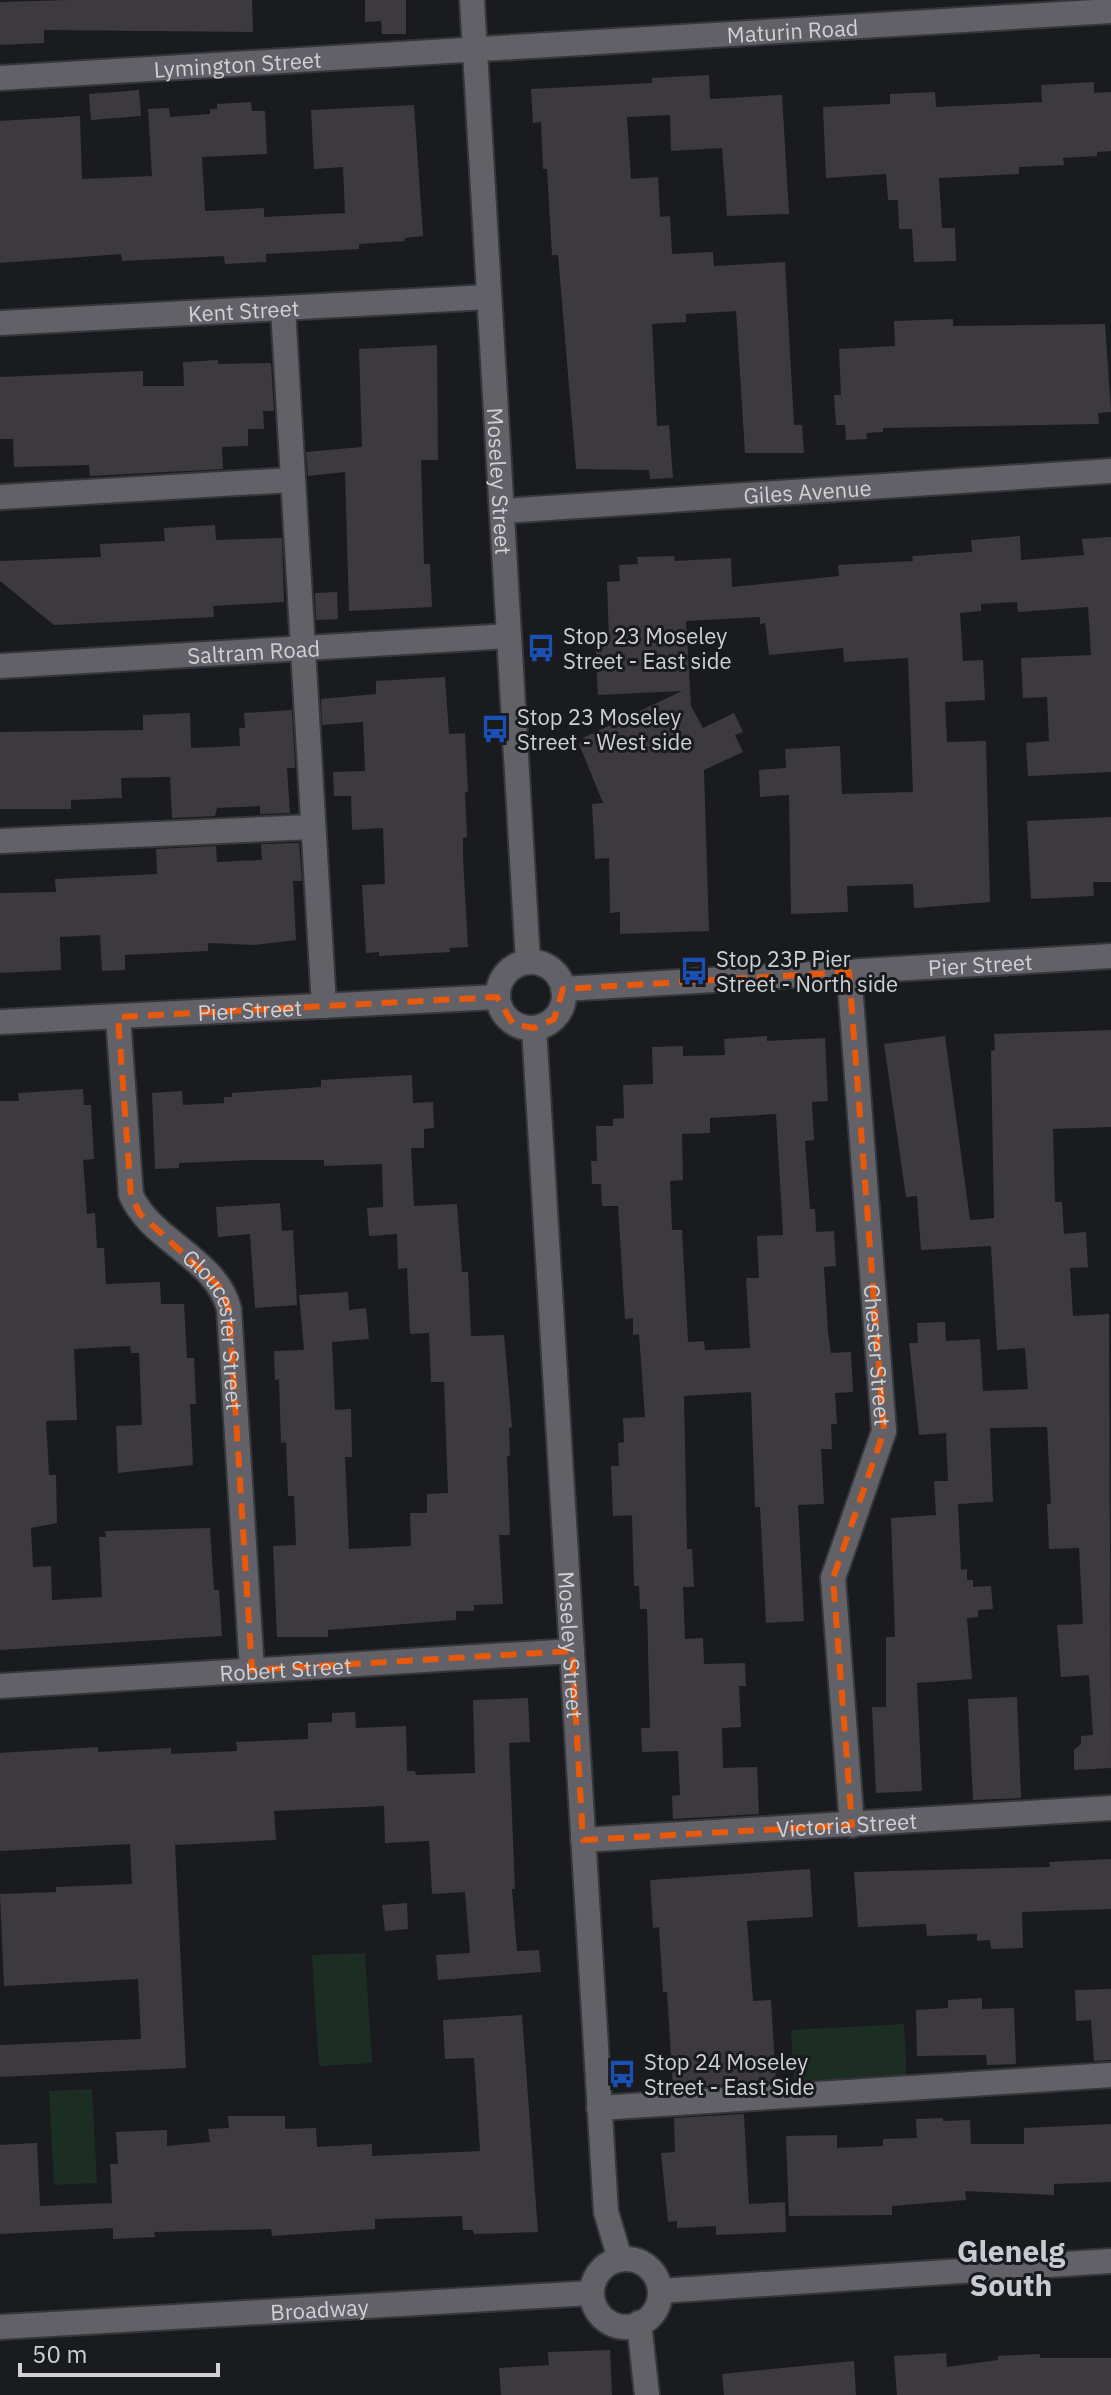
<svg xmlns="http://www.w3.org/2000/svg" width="1111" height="2395" viewBox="0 0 1111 2395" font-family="'IBM Plex Sans',sans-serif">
	<rect width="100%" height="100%" fill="#1a1b1f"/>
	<path fill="#1c2e24" d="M365 1953 372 2063 319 2066 312 1955Z
		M904 2024 907 2084 794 2089 791 2030Z
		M92 2089 97 2183 54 2185 49 2091Z"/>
	<path fill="#3d3a3f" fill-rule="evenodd" d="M69 0H252L253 32 44 30V43L0 45V2Z
		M365 0H406V34H382L381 21 365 22Z
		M709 75 710 99 782 95 789 214 727 216 722 148 671 151 670 115 627 117 631 179 658 177 660 217 670 216 672 254 713 252 714 266 785 262 794 425H802L804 453H745L736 311 686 314V322L652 324 657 426 669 425 673 478 650 479 649 470 576 469 558 255H552L547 169H543L541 122 533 123 531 89 652 83V78Z
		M1094 82V93L1111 92V151L1097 152V156L1063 158 1064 165 1019 167V174L939 178 942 228H955L956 261 914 262 912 229H899L898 200H888L886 174 826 178 823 107 890 104V94L935 92 936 107 1042 102 1041 85Z
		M139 90 141 116 91 120 89 94Z
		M251 102 252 111H265L267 154 202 157 205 211 264 208V217L345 213 343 167 314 169 311 110 414 105 423 236 405 238V241L359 244V249L266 254V262L225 264 224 256 122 261 121 254 0 263V121L80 116 82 179 152 176 148 109 169 108 170 117 210 114V109H217V104Z
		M953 319V326L1105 324 1111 412 1098 413 1099 424 883 428V432L866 433 867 439 846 440 845 425H836L834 395H841L839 349 895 346 894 321Z
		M437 345 438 460H421L424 564H430L432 607 349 611 345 472 308 476 306 452 362 447 359 349Z
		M218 360V364L271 363 274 411H263L264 429H248V446L222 447 223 469 90 476 89 465 14 467 13 439H0V377L143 371V386H184L183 362Z
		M215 525 216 540 282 538 284 602 213 606 214 617 54 625 0 581V561L101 557 100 544 165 541 164 528Z
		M1020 536 1021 560 1084 555 1082 539 1111 537V772L1028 776 1026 743 1049 741 1047 697 1023 698 1021 658 1091 655 1088 607 1018 612 1017 602 981 604V611L960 613 963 661 983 660 985 700 945 702 947 742 986 741 990 902 914 908 913 884 847 886 848 912 791 914 789 795 760 797 759 770 786 768 785 749 840 746 842 794 913 792 908 658 844 662 843 648 769 655 765 623 760 624V617L686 621 691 706 703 728 734 713 743 732 735 735 743 752 704 770 709 931 620 934V912L610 913 609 858 595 859 592 804 603 803 579 744 585 741 583 738 682 691 598 695 595 641 609 640 607 582 620 581 619 565 638 564 637 557 674 556 675 561 731 558 732 587 839 576 838 565 913 561 912 556 972 552 971 540Z
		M337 592 338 619 316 620 315 593Z
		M445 677 449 734 465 733 468 792H465L467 837 463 838V857L468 947 449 948 450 952 379 956V952L366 953 362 885 385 884 383 828 352 830 351 796H334L333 772 365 771 363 722 322 725 321 699 376 694V681Z
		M292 710 295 768H287L290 813 260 814V806L217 808 215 816 172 818 170 777 121 778 122 798 71 800V809H0V732L143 730V715L190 713 191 748 240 746 239 728H245L244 713Z
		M1111 817V882H1093L1094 896 1031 899 1027 821Z
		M299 843 302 881H293L296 940 255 945 208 943V951L125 955V970L102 971 100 935 60 937 61 970 0 973V893L56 892 55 879 157 874 156 849 216 846 217 862 262 860 261 844Z
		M1111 1030V1127L1053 1129 1055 1202H1062L1064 1234 1086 1232 1088 1267 1070 1268 1073 1316 1109 1314 1111 1768 1074 1770V1750L1081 1744V1736L1093 1735 1089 1675 1061 1677 1057 1625 1083 1624 1079 1548 1049 1549 1047 1504H1051L1047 1427 990 1428 993 1502 958 1504 961 1570 967 1569V1580H973V1587L991 1586 993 1609 978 1610V1617L967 1618 972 1679 917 1683 922 1791 876 1793 872 1707H886V1637H895L891 1518 936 1515 934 1481H948L946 1433 919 1435 909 1343H918L917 1323 945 1322 946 1341 980 1339 983 1391 1028 1389 1025 1348 997 1350 991 1246 921 1250 917 1196 906 1197 884 1044 945 1036 970 1220 994 1218 991 1051 995 1050 994 1034Z
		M767 1036V1041L825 1038 828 1101 812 1102 814 1140 805 1141 810 1209H815L816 1232 834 1231 836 1266 824 1267 828 1332 831 1353 851 1352 853 1392 835 1393 837 1424H831L832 1449H821L824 1504 798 1505 804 1621 766 1623 760 1507H755L751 1392 684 1396 687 1549H692L694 1587H683L685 1639 703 1638 704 1664 745 1663 746 1686H739L741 1727 722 1728 723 1768 757 1767 759 1814 673 1819 672 1796 680 1795 678 1751 642 1752 641 1728H650L647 1609H640L639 1586H634L632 1515 613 1516 611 1466H619L618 1443 624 1442 623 1418 645 1417 639 1334 633 1335V1318L625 1319 618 1206H602L601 1184H592L591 1161H597L596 1126H613V1119L624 1118 623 1085 653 1084 652 1047 683 1046V1056L725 1055 724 1039ZM776 1114 783 1235 757 1236 759 1278H746L750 1348 705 1350 704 1341 688 1342 682 1230H672L670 1181 683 1180 682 1134 710 1133V1118Z
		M412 1075 413 1103 433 1102 434 1128 424 1129V1148H411L414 1206 457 1204 462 1272H468L471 1336 504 1335 512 1427 509 1428 510 1456H507L510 1535H499L503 1604 474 1605V1611H456V1620L328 1630V1637H277L273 1546 296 1545 294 1496H288L286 1442 281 1443 279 1379 275 1380 274 1351 304 1350 299 1295 348 1292 349 1310 366 1308 369 1339 332 1342 335 1410 351 1409 352 1457H345L349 1549 411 1546 410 1513H427V1494L448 1493 444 1382H431L429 1333 410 1334 407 1268 398 1269 397 1234 369 1236 367 1208 383 1207 382 1164 324 1166V1160H254L179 1163V1168L155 1169 152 1093 182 1091 183 1105 224 1103V1097H232V1093L321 1087V1080Z
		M83 1089 84 1105H91L94 1159 83 1160 87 1214 95 1213 97 1248H104L106 1284 160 1282 161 1304H184L187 1358H194L196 1404H190L193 1465 118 1473 116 1426 142 1425 139 1353H131L130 1346 74 1349 77 1420 46 1421 49 1475H56L57 1523 31 1528 33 1567 51 1566 52 1600 102 1597 99 1537H106L105 1531 210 1528 214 1590H219L222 1636 0 1650V1101H19L18 1093Z
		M280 1203 282 1231 293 1230 297 1305 255 1308 250 1234 218 1237 216 1207Z
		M1017 1697 1021 1798 973 1800 968 1699Z
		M528 1698 530 1742 509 1743 515 1889H512L517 1951 539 1950 541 1972 438 1980 436 1955 470 1953 465 1892 432 1894 429 1841 385 1843 384 1806 274 1811 276 1840 175 1845 186 2068 0 2077V2045L141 2039 138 1979 4 1986 0 1894 56 1892V1887L132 1884 130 1844 0 1851V1753L98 1747V1752L171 1748V1754L237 1751 236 1742 308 1739V1723L332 1722V1713L355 1712 356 1728 406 1726 407 1771H415L416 1775 475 1773 473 1700Z
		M1111 1859V1909L1022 1912 1023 1948 991 1949 990 1940 977 1941V1934L927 1936 926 1924 858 1927 854 1872 1050 1867 1049 1862Z
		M810 1869 813 1917 747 1921 753 2001 771 2000 776 2082 673 2088 667 1992H663L659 1927 653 1928 650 1880Z
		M407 1903 408 1929 385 1931 382 1905Z
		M1111 1989V2060L1094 2061 1091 2020 1076 2021 1075 1990Z
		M982 1998V2009L1014 2008 1016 2064 987 2065 986 2055 917 2056 916 2010 948 2008V2000Z
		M522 2015 538 2232 474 2234 473 2230H463L462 2216 375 2219V2229L272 2236 271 2229 154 2232 155 2237 113 2239V2228L0 2234V2145L37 2143 40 2206 112 2203 110 2164H118L116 2132 167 2130V2146L210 2142 208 2129 229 2128 228 2116H285V2129L316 2128 317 2147 372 2144V2156L480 2151 474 2058 445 2059 443 2020Z
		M744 2114 749 2204 785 2202 786 2232 716 2235V2226L677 2228V2221L668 2222 661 2153 675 2152 674 2118Z
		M943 2118V2121L970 2120 971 2144H1024V2128L1111 2124V2182L1054 2184V2195L965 2191 966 2200 892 2206V2215L789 2216 786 2136 837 2135V2148L883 2146V2139L917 2138 916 2119Z
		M610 2350 612 2395H501L499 2368 549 2365 548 2352Z
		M946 2353 947 2367 998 2360V2356L1040 2354V2358H1111V2395H897L894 2356Z
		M854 2361 856 2395H724L722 2374Z"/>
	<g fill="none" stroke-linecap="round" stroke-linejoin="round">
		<defs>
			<g id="minor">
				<path id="s1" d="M472 0 528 962"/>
				<path id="s2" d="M0 78 1111 11"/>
				<path d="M283 308 324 1006"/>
				<path id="s3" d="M0 323 489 297"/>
				<path d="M0 497 292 480"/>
				<path id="s4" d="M502 511 1111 471"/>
				<path id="s5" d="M0 666 509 636"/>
				<path d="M0 841 312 827"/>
				<circle cx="531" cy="995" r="33"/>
				<path id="s6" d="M849 972 884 1431 833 1578 852 1825"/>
				<path id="s7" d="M563 989 1111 956"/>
				<path id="s8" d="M118 1017 131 1195C151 1241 217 1259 229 1309L252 1670"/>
				<path id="s9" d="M0 1022 497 997"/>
				<path id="s10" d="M534 1028 606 2212 620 2259"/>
				<path id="s11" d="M0 1686 572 1651"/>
				<path id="s12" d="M583 1840 1111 1808"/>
				<path d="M599 2108 1111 2075"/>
				<circle cx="626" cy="2293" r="34"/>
				<path d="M660 2291 1111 2261"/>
				<path d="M639 2323 647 2395"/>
				<path id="s13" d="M0 2327 592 2293"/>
			</g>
		</defs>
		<use href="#minor" stroke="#36373a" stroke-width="28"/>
		<use href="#minor" stroke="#616167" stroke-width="24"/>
	</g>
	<path fill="none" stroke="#e8590c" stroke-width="6" stroke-dasharray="16 10" stroke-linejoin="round" d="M849 972 884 1431 833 1578 852 1825 583 1840 572 1651 252 1670 229 1309 219 1286 140 1214 131 1195 118 1017 497 997 513 1024 534 1028 554 1019 563 989Z"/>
	<defs>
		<symbol id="bus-bare" viewBox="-9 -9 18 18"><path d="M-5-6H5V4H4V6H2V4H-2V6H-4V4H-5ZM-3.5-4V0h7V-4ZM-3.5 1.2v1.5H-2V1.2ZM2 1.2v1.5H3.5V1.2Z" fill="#1a4fb4" stroke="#1a1b1f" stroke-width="2.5" paint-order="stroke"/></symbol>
	</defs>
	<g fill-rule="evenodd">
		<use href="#bus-bare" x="521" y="628" width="40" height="40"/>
		<use href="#bus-bare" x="475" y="709" width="40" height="40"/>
		<use href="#bus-bare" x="674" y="951" width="40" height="40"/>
		<use href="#bus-bare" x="602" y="2054" width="40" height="40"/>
	</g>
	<g text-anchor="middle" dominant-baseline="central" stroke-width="6" stroke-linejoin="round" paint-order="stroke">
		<g font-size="22" fill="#d1d1d4" stroke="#1a1b1f">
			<text stroke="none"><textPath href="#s2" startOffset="794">Maturin Road</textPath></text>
			<text stroke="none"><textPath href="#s2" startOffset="238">Lymington Street</textPath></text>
			<text stroke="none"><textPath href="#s3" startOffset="244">Kent Street</textPath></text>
			<text stroke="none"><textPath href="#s1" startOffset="482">Moseley Street</textPath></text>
			<text stroke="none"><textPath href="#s4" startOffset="306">Giles Avenue</textPath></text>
			<text stroke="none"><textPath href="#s5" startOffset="254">Saltram Road</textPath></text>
			<text stroke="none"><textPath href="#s7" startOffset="418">Pier Street</textPath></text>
			<text stroke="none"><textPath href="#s9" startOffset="250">Pier Street</textPath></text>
			<text stroke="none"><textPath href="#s8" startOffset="346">Gloucester Street</textPath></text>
			<text stroke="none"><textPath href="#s6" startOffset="384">Chester Street</textPath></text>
			<text stroke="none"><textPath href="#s10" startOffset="618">Moseley Street</textPath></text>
			<text stroke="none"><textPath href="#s11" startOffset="286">Robert Street</textPath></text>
			<text stroke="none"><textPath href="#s12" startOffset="264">Victoria Street</textPath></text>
			<text stroke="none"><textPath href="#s13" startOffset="320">Broadway</textPath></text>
		</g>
		<g font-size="22" fill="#d1d1d4" stroke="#1a1b1f" text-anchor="start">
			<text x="563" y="635">Stop 23 Moseley<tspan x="563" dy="25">Street - East side</tspan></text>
			<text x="517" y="716">Stop 23 Moseley<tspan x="517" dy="25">Street - West side</tspan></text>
			<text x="716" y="958">Stop 23P Pier<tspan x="716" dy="25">Street - North side</tspan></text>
			<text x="644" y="2061">Stop 24 Moseley<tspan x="644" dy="25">Street - East Side</tspan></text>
		</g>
		<g font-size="30" font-weight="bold" fill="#cacbd1" stroke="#1a1b1f">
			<text x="1011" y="2250">Glenelg<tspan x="1011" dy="34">South</tspan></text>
		</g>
	</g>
	<path d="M20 2363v12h198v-12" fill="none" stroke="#d1d1d4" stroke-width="4"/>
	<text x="32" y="2363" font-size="24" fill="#d1d1d4" stroke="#1a1b1f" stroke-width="6" paint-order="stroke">50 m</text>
</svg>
